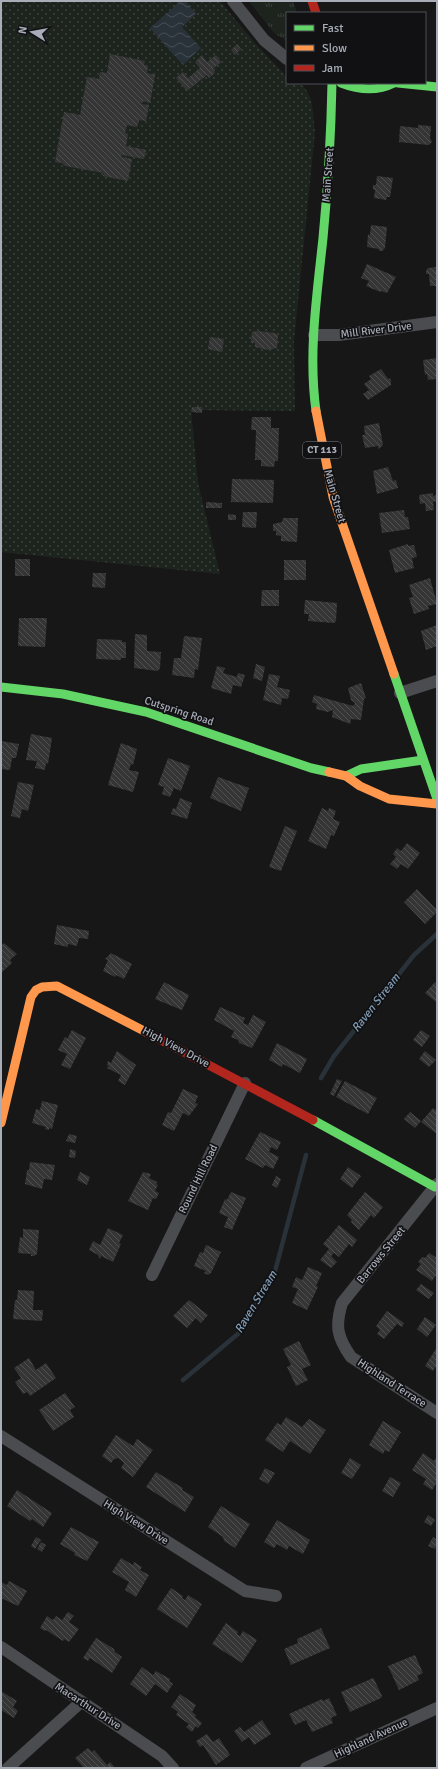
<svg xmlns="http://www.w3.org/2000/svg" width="438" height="1769" viewBox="0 0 438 1769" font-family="Signika,sans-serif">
	<defs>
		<pattern id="grass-dots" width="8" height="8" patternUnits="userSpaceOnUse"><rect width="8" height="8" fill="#1d241e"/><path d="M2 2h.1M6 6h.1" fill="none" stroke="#3b413d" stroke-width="1.8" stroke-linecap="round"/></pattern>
		<pattern id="park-tufts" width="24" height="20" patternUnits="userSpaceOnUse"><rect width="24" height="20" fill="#1d241e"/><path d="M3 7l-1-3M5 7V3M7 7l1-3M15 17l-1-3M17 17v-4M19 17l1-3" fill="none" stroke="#3b413d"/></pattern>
		<pattern id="water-waves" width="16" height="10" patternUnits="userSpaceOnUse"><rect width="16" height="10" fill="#2a3239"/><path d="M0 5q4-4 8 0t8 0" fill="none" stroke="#464d54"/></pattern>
		<pattern id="building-back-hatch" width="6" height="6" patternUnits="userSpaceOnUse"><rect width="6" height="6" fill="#353536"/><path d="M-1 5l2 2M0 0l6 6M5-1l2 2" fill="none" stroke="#4f5051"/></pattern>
	</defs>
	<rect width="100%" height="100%" fill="#171717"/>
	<path fill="url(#grass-dots)" d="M1 1H220L254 42 287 77V83C292 83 299 82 303 86 314 97 313 117 315 132L294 341 295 411 191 410 198 483 220 574 1 552Z"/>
	<path fill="url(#park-tufts)" d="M249 1H293L297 13H287V41L274 33Z"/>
	<path fill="url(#water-waves)" d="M181 1H185L196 14 182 27 201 48 183 65 150 28Z"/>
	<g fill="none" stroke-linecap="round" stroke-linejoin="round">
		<path stroke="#2a3239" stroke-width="4.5" d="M321 1078 334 1056 414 955 437 934
			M183 1380 239 1333 274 1275 306 1155"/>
	</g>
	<path fill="url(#building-back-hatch)" d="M237 44 241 49 235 55 231 50Z
		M110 54 145 61 144 65 148 66 147 73 155 75 150 103 142 101 141 104 149 105 146 121 139 120 137 127 127 125 125 133 128 134 126 146 146 150 144 159 122 155 121 157 132 159 128 181 103 176 104 173 65 166 62 163 55 162 64 112 80 115 87 77 99 79 100 72 107 73Z
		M202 55 207 62 216 55 221 62 213 69 215 73 209 78 207 75 187 91 176 78 183 72 188 78 200 68 195 62Z
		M418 125 431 126 430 138 432 142 429 145 399 142 400 126 418 128Z
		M377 176 393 178 390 197H387L386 200 374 198 375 190 373 189V185H376Z
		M371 225 387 227 385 248 382 251H379V249L367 247 368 234 370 235Z
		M367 264 396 277 387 293 381 291 380 292 366 286 369 281 361 278Z
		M437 267V286H430L429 274H426V271L428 268Z
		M257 331 274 333 278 335 277 348 268 350 255 347V343H251L252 332Z
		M210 337 224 339 222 352 208 349Z
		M437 358V379L428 380 427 374 425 375 423 360Z
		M381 369 388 379 390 378 391 380V385L368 400 363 394 369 390 364 384 371 379 369 376Z
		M192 407H202V413L191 412Z
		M252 417H271V428H279L278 461H275L274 467 261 466V460H255L256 430H251Z
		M379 423 383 445 380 448 378 449V446L365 448 362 435H365L364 426Z
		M388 467 393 481 396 480 398 488 377 494 373 471Z
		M232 479 274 480 273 503 231 502Z
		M433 493V496L437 495V501L433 502 434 510 426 511 425 503 420 504 419 495Z
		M206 502 222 503V508H206Z
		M404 510 405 517H408L410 529 382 533 379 513Z
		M243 512H257L256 528 242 527Z
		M228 514 236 515V520H228Z
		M283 518H298L297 542 281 541V536L276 535V531H273V524L282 522Z
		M408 544V546L414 545 417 557 412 558 414 568 395 573 389 550Z
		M15 559H30V576H15Z
		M284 560H306V580H284Z
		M93 573H106L105 588 92 587Z
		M430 578 437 604 428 606 429 609 414 614 409 598 413 597 409 585Z
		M262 590H279V606H261Z
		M305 600 337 603 336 621 334 623 308 621 309 614H304Z
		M19 618H47L45 647 18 646Z
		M437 625V646L426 650 421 631Z
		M135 634 147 635V651L161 652 160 668 158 671 134 668Z
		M184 636 202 638 198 670 195 669 194 678 172 675 174 658H181Z
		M97 639 122 640V642H126V658H121V660L96 659Z
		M256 664 265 667 262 681 253 678Z
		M217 666 225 668 223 673 237 677 238 673 245 675 241 687 233 685 231 694 211 688Z
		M269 674 280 676 277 687 290 690 288 699 282 698 281 705 263 700Z
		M361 683 366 698 364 699 361 720 351 719 350 724 332 717 333 710 328 712 316 709 317 704 312 702 314 695 353 706 355 703 351 700 348 688Z
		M31 734 52 738 48 764 46 763 45 770 35 768 37 761 26 760Z
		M1 741 19 744 16 758H12L10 770 1 769Z
		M121 743 137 749 133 765 131 764 129 770 139 772 133 792 108 785Z
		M168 758 190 766 181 791 174 788 170 797 162 794 164 787 158 785Z
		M218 777 249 788 241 811 210 798Z
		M18 782 34 785 28 811 22 809 20 818 11 816Z
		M180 798 192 803 187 819 171 814 173 808 176 809Z
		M322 808 328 811 329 808 336 811 333 819 340 822 334 836 331 835 326 849 308 841Z
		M285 826 297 831 281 871 269 867Z
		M407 843 420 853 408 869 401 864 397 869 390 864 396 857 393 854 397 848 401 851Z
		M417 889 437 910V912L425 924 404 902Z
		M57 925 89 931 88 939 79 938 77 946 68 944V947L54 944Z
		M4 943 17 954 10 960 12 963 1 973V946Z
		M111 953 132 964 124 979 116 975 115 977 103 971 108 960 105 959Z
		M164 982 189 995 182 1010 155 999Z
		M435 982 437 984 436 1002 425 993Z
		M220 1007 245 1018 243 1023 248 1025 253 1015 266 1022 252 1048 239 1043 238 1040 231 1037 234 1031 214 1020Z
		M72 1030 86 1038 70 1069 61 1065 67 1054 58 1050 65 1037 67 1039Z
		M421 1030 430 1036 422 1047 413 1040Z
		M277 1043 307 1059 300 1073 283 1064 282 1067 269 1060Z
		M117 1051 136 1065 125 1085 118 1081 121 1075 107 1068 109 1066 107 1065 108 1061 111 1063Z
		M425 1051 436 1060 429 1067 419 1059Z
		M337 1079 342 1081 334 1096 330 1094Z
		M345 1081 377 1098 368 1114 336 1097Z
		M183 1089 198 1096 195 1103 198 1104 189 1116 183 1113 174 1131 162 1125 168 1112 171 1113Z
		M42 1101 58 1105 52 1129 49 1128V1130L45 1129 46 1127 32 1123 36 1109 40 1110Z
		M433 1108 437 1111V1134L421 1122Z
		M410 1112 421 1121 415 1128 404 1119Z
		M260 1132 281 1142 277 1150 271 1147 269 1152 279 1157 273 1169 265 1165 263 1168 245 1159Z
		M69 1134 77 1136 75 1143 66 1141Z
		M70 1149 76 1151 75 1158 69 1157Z
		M30 1162 55 1165 52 1180 44 1179 42 1189 25 1184 27 1170H29Z
		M348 1167 361 1176 352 1188 340 1179Z
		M80 1172 90 1177 87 1185 77 1180Z
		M143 1172 151 1174 149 1178 157 1182 156 1184 158 1185 155 1191 159 1193 156 1199 153 1198 148 1210 128 1201Z
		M276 1176 281 1179 277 1188 272 1185Z
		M231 1192 246 1198 232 1230 224 1227 228 1217 219 1213 225 1199 227 1200Z
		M365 1192 383 1207 374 1218 371 1215 359 1230 351 1222 352 1220 347 1215Z
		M339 1225 357 1240 352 1247 349 1244 339 1257 334 1253 331 1256 337 1262 331 1268 320 1260 329 1249 323 1244Z
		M108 1228 123 1235 119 1243 121 1244 113 1262 101 1256 100 1259 98 1255 89 1250 93 1241 100 1245Z
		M23 1229 39 1230 37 1254 34 1256H31V1254L18 1253 20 1237 23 1238Z
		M206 1245 221 1252 211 1273 208 1275 204 1273 206 1271 194 1266 200 1252 203 1253Z
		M429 1253 437 1258V1274L432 1281 416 1270 421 1264 418 1262 422 1257 425 1258Z
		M308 1267 322 1273 316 1286 318 1287 307 1310 292 1303 298 1289 292 1287 296 1277 302 1280Z
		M421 1284 434 1293 429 1299 416 1290Z
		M18 1290 34 1291 33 1310H43L42 1321 13 1319 15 1300H17Z
		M189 1300 208 1315 201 1323 196 1318 187 1328 173 1316Z
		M387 1311 404 1323 402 1327 397 1324 384 1339 377 1334 380 1330 376 1326Z
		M425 1317 436 1325 427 1337 417 1329Z
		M299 1341 311 1365 302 1369 308 1380 296 1386 287 1367 291 1365 283 1349Z
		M437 1347V1368L435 1367 433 1371 425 1366Z
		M29 1358 36 1370 46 1363 56 1378 30 1396 27 1392 23 1394 15 1382 21 1378 14 1368Z
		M65 1393 75 1407 70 1410 74 1417 53 1431 39 1410Z
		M286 1417 302 1427 309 1419 326 1430 310 1454 290 1441 283 1452 265 1440 277 1423 281 1425Z
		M383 1421 401 1432 389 1452 385 1450 383 1454 369 1445Z
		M116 1435 133 1446 137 1439 153 1450 133 1477 121 1468 124 1463 118 1458 114 1459 111 1463 102 1456Z
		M423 1453 434 1461 436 1458 437 1459V1482L432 1490 423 1484 426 1479 412 1470Z
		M350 1458 361 1465 352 1479 341 1473Z
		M265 1468 275 1473 268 1484 259 1479Z
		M156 1472 183 1488 182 1490 194 1497 185 1512 146 1487Z
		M390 1477 401 1483 393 1497 382 1491Z
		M17 1490 52 1513 43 1527 32 1519 30 1521 7 1506Z
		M221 1506 250 1524 235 1548 224 1541 223 1537 208 1527Z
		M428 1515 435 1520 431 1526 424 1522Z
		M277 1520 310 1540 303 1554 289 1546 287 1550 277 1544 274 1548 264 1542Z
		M71 1527 99 1542 87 1561 74 1555 75 1553 60 1544Z
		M36 1537 41 1540 35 1549 31 1546Z
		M433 1537 437 1540 435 1549 428 1546Z
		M41 1542 46 1545 42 1552 37 1549Z
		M121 1558 133 1565 134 1562 142 1567 140 1570 149 1575 136 1597 125 1590 129 1582 112 1572Z
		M9 1581 27 1591 18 1606 1 1598V1582L7 1585Z
		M171 1588 183 1596 182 1598 185 1600 188 1595 202 1604 187 1628 157 1609Z
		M68 1612 74 1616 69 1622 79 1629 69 1642 64 1639 63 1641 46 1630 45 1631 40 1628 47 1616 53 1620 56 1616 62 1620Z
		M226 1623 238 1632 237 1634 240 1636 243 1631 257 1640 242 1663 212 1644Z
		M321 1628 330 1648 291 1665 284 1649 298 1643 297 1639Z
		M96 1638 114 1649 115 1652 122 1657 112 1673 90 1658 88 1661 83 1658Z
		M415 1655 423 1673 417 1676 419 1680 399 1690 388 1666Z
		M142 1667 153 1675 156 1671 170 1679 169 1681 173 1684 167 1693 155 1684 146 1696 130 1684Z
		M373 1678 374 1679 382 1696 381 1698 350 1712 341 1692Z
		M1 1691 17 1701 13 1707 18 1711 14 1718 1 1710Z
		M180 1694 196 1705 192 1712 196 1715 195 1717 202 1723 198 1728 196 1726 192 1732 186 1727 189 1724 176 1715 178 1712 171 1707Z
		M329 1698 337 1715 331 1718 333 1723 312 1732 306 1720 295 1725 289 1714 322 1699 323 1701Z
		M262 1720 271 1734 254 1745 249 1737 242 1742 234 1731 240 1727 244 1732Z
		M207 1734 213 1742 219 1738 230 1755 216 1765 203 1745 200 1747 196 1741Z
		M88 1748 92 1752 94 1750 107 1765 110 1762 115 1768H84L75 1758Z"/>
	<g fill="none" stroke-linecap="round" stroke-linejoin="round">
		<path stroke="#4b4c50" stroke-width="12" d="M233 1 264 40 287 59
			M314 335H339L437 322
			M400 693 437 681
			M437 1184 342 1303C335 1326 337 1337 351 1357L437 1413
			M152 1275 245 1083
			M1 1436 245 1591 276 1596
			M1 1647 162 1756 173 1768
			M8 1768 81 1702
			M306 1768 437 1708"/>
		<path stroke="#63d668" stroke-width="9" d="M341 83C359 90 376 92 394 83
			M398 83 437 87
			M316 411C308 353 317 295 323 238 328 186 331 135 332 83
			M394 674 437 799
			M1 687 63 694 146 712 311 768 329 772
			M346 776 361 769 423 760
			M313 1120 435 1187"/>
		<path stroke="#ff974d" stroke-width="9" d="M316 411 333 497 394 674
			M329 772 346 776 360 786 389 799 437 804
			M1 1123 31 997 36 990 42 987 57 986 146 1032"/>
		<path stroke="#b3261e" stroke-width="9" d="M312 1 316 13
			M146 1032 313 1120"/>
	</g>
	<g text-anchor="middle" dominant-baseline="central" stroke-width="3.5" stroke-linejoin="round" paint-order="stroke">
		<rect fill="#111113" stroke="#7b7e86" stroke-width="1" x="303" y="442" width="38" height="16" rx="3"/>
		<g font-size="10" font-weight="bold" fill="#a8adb8">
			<text x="322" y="450">CT 113</text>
		</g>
		<g font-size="11" fill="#a8adb8" stroke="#111113">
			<text transform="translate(328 175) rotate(-86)">Main Street</text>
			<text transform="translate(376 330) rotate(-7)">Mill River Drive</text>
			<text transform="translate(335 496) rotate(74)">Main Street</text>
			<text transform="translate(179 711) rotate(18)">Cutspring Road</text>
			<text transform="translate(176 1047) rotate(28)">High View Drive</text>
			<text transform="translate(198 1179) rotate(-64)">Round Hill Road</text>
			<text transform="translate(381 1255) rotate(-51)">Barrows Street</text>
			<text transform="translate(392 1383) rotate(33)">Highland Terrace</text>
			<text transform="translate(136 1522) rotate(32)">High View Drive</text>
			<text transform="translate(88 1706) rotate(33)">Macarthur Drive</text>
			<text transform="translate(371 1738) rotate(-25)">Highland Avenue</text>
		</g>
		<g font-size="12" font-style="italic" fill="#7f9bb3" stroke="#111113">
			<text transform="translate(376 1003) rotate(-52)">Raven Stream</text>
			<text transform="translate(256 1302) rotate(-59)">Raven Stream</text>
		</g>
	</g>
	<rect width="438" height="1769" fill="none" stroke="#a8adb8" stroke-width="4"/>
	<rect x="286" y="12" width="140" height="72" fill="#111113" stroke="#4d4f55"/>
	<rect x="294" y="25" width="20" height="6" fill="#63d668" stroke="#4d4f55"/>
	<text x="322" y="32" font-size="12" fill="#a8adb8">Fast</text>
	<rect x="294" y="45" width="20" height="6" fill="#ff974d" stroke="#4d4f55"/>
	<text x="322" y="52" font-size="12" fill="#a8adb8">Slow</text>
	<rect x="294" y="65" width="20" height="6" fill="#b3261e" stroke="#4d4f55"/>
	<text x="322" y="72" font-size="12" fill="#a8adb8">Jam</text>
	<g transform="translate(32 32) rotate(281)" stroke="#111113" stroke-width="3" paint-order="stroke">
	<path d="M0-3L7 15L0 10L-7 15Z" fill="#a8adb8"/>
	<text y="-6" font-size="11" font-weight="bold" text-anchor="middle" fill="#a8adb8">N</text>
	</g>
</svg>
